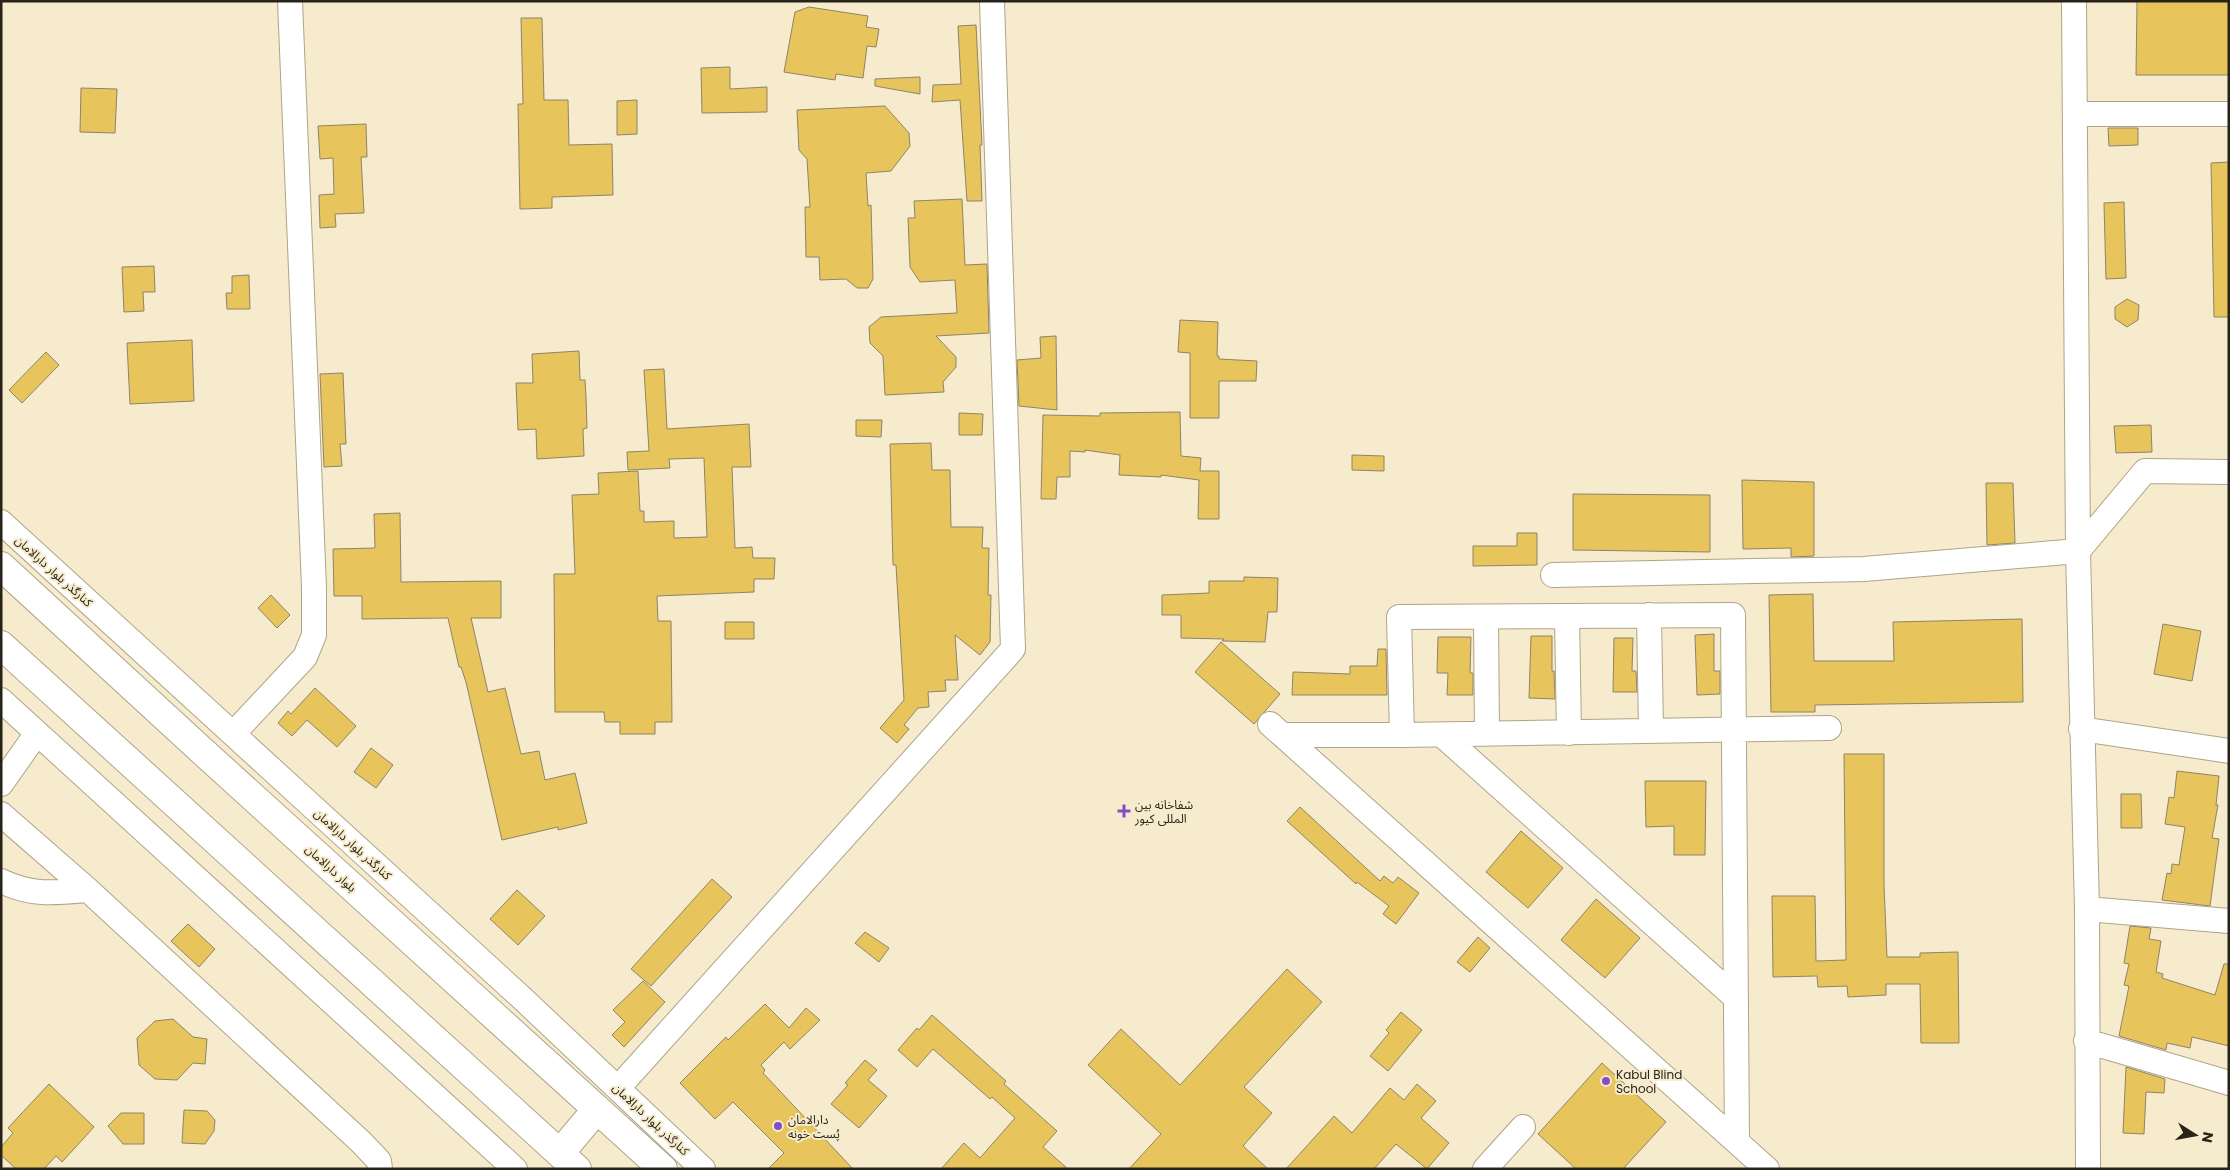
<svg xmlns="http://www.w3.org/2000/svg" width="2230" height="1170" viewBox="0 0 2230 1170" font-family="Poppins,'Noto Sans Arabic',sans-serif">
	<rect width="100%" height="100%" fill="#f6ebcc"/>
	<path fill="#e8c45d" stroke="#8e8468" d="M2137 1H2229V75H2136Z
		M809 7 868 16 866 27 879 29 876 47 867 46 863 78 836 74 835 80 784 72 795 12Z
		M521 18H542L544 100H568L569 145 612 144 613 195 552 197V208L520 209 518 104H523Z
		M976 25 982 145H980L982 201H967L960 100 932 102 933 85 961 84 958 26Z
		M730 67V89L767 87V112L702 113 701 68Z
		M920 77V94L875 86V79Z
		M81 88 117 89 115 133 80 132Z
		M637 100V134L617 135V101Z
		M885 106 909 133 910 146 891 171 866 173 868 206 871 205 873 279 868 288H857L846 279 820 280 819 257H806L805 207H810L807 159 799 150 797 110Z
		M366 124 367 157H361L364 213 335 214 336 227 320 228 319 195 334 194 333 158 320 159 318 126Z
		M2108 128H2138V145L2109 146Z
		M2229 162V317H2214L2211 163Z
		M962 199 965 265 987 264 989 333 936 336 956 357V367L943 382 944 392 885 395 883 356 870 343 869 327 881 317 957 313 955 280 920 282 910 267 908 218H915L914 201Z
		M2124 202 2126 278 2106 279 2104 203Z
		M154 266 155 292H143L144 311 124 312 122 267Z
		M249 275 250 309H227L226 293H232V276Z
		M2127 299 2139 305 2138 320 2127 327 2115 319V307Z
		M1180 320 1218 322 1217 356H1219V359L1257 361 1256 381H1219V418H1190V353L1178 352Z
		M1056 336 1057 410 1019 406 1017 360 1041 358 1040 337Z
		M192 340 194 401 130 404 127 343Z
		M579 351 580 380H585L586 397 587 428 583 429 584 456 537 459 536 429 518 430 516 383H533L532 354Z
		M46 352 59 365 22 403 9 390Z
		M664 369 667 429 749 424 751 467H732L735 548 752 547 753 558H775L774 579H754V592L657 596 658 621H671L672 722H655V734H620V722H605L604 712H555L554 574H575L572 495 599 494 598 473 638 471 640 511H644V522L674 521V538L707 537 704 458 669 459 670 468 628 470 627 452 649 451 644 370Z
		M343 373 346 444H340L342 466 324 467 320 374Z
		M1180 412 1181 456 1201 458 1200 471H1219V519H1198L1199 480 1161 475V477L1119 475 1120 455 1085 450V452L1070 451V477H1057L1056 499H1041L1043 415 1100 416V413Z
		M959 413 983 414 982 435H959Z
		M856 420H882L881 437 856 436Z
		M2151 425 2152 452 2116 453 2114 426Z
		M931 443 932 470H950L951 527H983L982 548H989L988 595H991L990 642 980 655 955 635 958 680H945L946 691 928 692 929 707 918 708 904 725 909 729 897 743 880 728 904 700 896 565H893L890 444Z
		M1352 455 1384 456V471L1352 470Z
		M1742 480 1814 482V556L1791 557V548L1743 549Z
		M1986 483H2013L2015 543 1987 545Z
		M1573 494 1710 495V552L1573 550Z
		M400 513 401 582 501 581V618H471L488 692 505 688 521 754 539 751 545 780 575 773 587 823 558 830V827L502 840 466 682 461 667H459L448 618 362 619V596H334L333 549 375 548 374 514Z
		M1517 533H1537V565L1473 566V546H1517Z
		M1244 577 1278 578 1277 612H1268L1265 642 1222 641 1224 639 1181 638V615H1162V595L1209 593V581H1244Z
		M1813 594 1814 661H1894L1893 622 2022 619 2023 702 1815 705V712H1771L1769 595Z
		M271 595 290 615 277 628 258 608Z
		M725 622H754V639H725Z
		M2163 624 2201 631 2192 681 2154 674Z
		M1714 634V671H1720V694L1697 695 1695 635Z
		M1531 636H1552V671H1554L1555 699 1529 698Z
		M1438 637H1471L1470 673H1473V695H1447L1448 673H1437Z
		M1614 638H1633L1632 671H1636L1637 692H1613Z
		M1221 642 1280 694 1254 724 1195 672Z
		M1378 649H1386L1387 695H1292L1293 672 1350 674V666H1377Z
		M315 688 356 726 337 747 307 720 292 736 278 723 288 711 291 714Z
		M371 748 393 765 376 788 354 772Z
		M1844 754H1884V885L1887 957H1920V953L1958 952 1959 1043H1921L1920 984H1886V995L1848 997 1847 986 1818 987 1817 976 1773 977 1772 896H1815L1816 961 1846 960Z
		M2177 771 2219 776 2216 805H2218L2212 838 2219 839 2210 906 2162 900 2167 873 2171 874 2172 864 2179 865 2185 827 2165 824 2169 797 2174 798Z
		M1645 781H1706L1705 855H1674V826L1646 827Z
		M2121 794H2141L2142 828H2121Z
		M1300 807 1380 881 1384 876 1393 883 1398 877 1419 893 1396 924 1383 914 1389 906 1357 882 1356 884 1287 821Z
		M1521 831 1563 868 1528 908 1486 872Z
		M712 879 732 897 651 986 631 969Z
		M517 890 545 916 518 945 490 919Z
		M1596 899 1640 938 1605 978 1561 940Z
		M188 924 215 949 199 967 171 941Z
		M2130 926 2151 928 2149 939 2161 941 2156 972 2163 974 2162 978 2215 995 2224 964H2229V1046L2192 1037 2190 1048 2167 1043 2166 1050 2119 1036 2129 986 2124 985 2129 964 2124 963Z
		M865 932 889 948 879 962 855 943Z
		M1478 937 1490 948 1470 972 1457 962Z
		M1287 969 1322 1002 1244 1087 1272 1113 1243 1146 1268 1169H1129L1161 1134 1088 1065 1121 1029 1180 1085Z
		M643 981 665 1002 624 1047 612 1035 625 1022 613 1010Z
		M765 1004 789 1028 806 1008 820 1020 790 1049 784 1042 761 1065 765 1070 763 1073 853 1169H768L784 1153 733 1102 715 1119 680 1083 726 1037 728 1040Z
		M1401 1012 1422 1030 1388 1071 1370 1056 1389 1033 1386 1030Z
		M932 1015 1006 1081 1004 1084 1057 1131 1043 1147 1068 1169H941L964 1143 980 1158 1015 1118 992 1097 990 1099 933 1049 917 1067 898 1050 917 1028 919 1030Z
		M173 1019 193 1037 207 1039 205 1064 193 1063 177 1080 155 1079 139 1065 137 1038 155 1021Z
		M865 1060 877 1070 868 1080 887 1096 859 1128 831 1104 848 1085 845 1083Z
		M1602 1063 1666 1122 1623 1169H1576L1538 1134Z
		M2126 1067 2165 1079 2164 1093 2146 1092 2144 1134 2123 1133Z
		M49 1084 94 1127 62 1162 56 1156 44 1169H16L1 1155V1147L13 1133 8 1128Z
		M1417 1084 1436 1101 1421 1118 1449 1143 1427 1169 1396 1144 1374 1169H1286L1334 1116 1352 1133 1390 1088 1404 1100Z
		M184 1110 207 1111 215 1120 214 1131 205 1144 182 1143Z
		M121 1113H144V1144H123L108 1126Z"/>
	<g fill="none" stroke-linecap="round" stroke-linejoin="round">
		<defs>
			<path id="minor" d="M2074 1 2078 551 2087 909 2088 1169
				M2075 114H2229
				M1 522 523 999 703 1169
				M1553 575 1864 569 2078 551 2145 471 2229 472
				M1649 615 1651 731
				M1567 616 1569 733
				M1486 617 1487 734
				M1 700 515 1169
				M1270 724 1767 1169
				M2081 729 2229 751
				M233 734 305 657 314 635V587L290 1
				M1285 735H1402
				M1442 735 1736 998
				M1 784 37 733
				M1 814 88 890 361 1142 379 1161 380 1169
				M1 881C32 896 55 893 88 890
				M2087 909 2229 921
				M2086 1041 2229 1083
				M618 1088 1013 649 992 1
				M1737 1142C1736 967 1734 791 1733 615L1399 617 1402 735 1829 728
				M1485 1169 1523 1127"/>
			<path id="major" d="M1 566 200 749 663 1169
				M1 645 577 1169
				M560 1153 597 1109"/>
		</defs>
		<use href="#minor" stroke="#afa487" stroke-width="26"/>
		<use href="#major" stroke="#afa487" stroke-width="30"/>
		<use href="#minor" stroke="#fff" stroke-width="24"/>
		<use href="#major" stroke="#fff" stroke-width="28"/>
	</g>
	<g fill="#814ec5" stroke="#f6ebcc" stroke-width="2">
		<path d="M1121.5 803.5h5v5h5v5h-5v5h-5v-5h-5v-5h5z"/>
		<circle cx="1606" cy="1081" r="5"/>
		<circle cx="778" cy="1126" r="5"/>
	</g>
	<g text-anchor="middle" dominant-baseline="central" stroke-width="4" stroke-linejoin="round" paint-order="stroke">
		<g font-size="12" fill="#272318" stroke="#f6ebcc">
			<text transform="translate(54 571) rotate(42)">کنارگذر بلوار دارالامان</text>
			<text transform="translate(353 844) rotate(42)">کنارگذر بلوار دارالامان</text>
			<text transform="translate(331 868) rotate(42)">بلوار دارالامان</text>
			<text transform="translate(651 1119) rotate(43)">کنارگذر بلوار دارالامان</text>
		</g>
		<g font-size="12" fill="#272318" stroke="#f6ebcc" text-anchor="start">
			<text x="1135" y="804">شفاخانه بین<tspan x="1135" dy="14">المللی کیور</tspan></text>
			<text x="1616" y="1074">Kabul Blind<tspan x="1616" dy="14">School</tspan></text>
			<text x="788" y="1119">دارالامان<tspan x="788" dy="14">پُست خونه</tspan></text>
		</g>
	</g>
	<rect width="2230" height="1170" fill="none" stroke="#272318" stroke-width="5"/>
	<g transform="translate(2195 1135) rotate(101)" stroke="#f6ebcc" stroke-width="4" paint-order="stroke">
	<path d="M0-4L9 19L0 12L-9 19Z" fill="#272318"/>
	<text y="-8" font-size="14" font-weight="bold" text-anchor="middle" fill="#272318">N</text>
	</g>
</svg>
